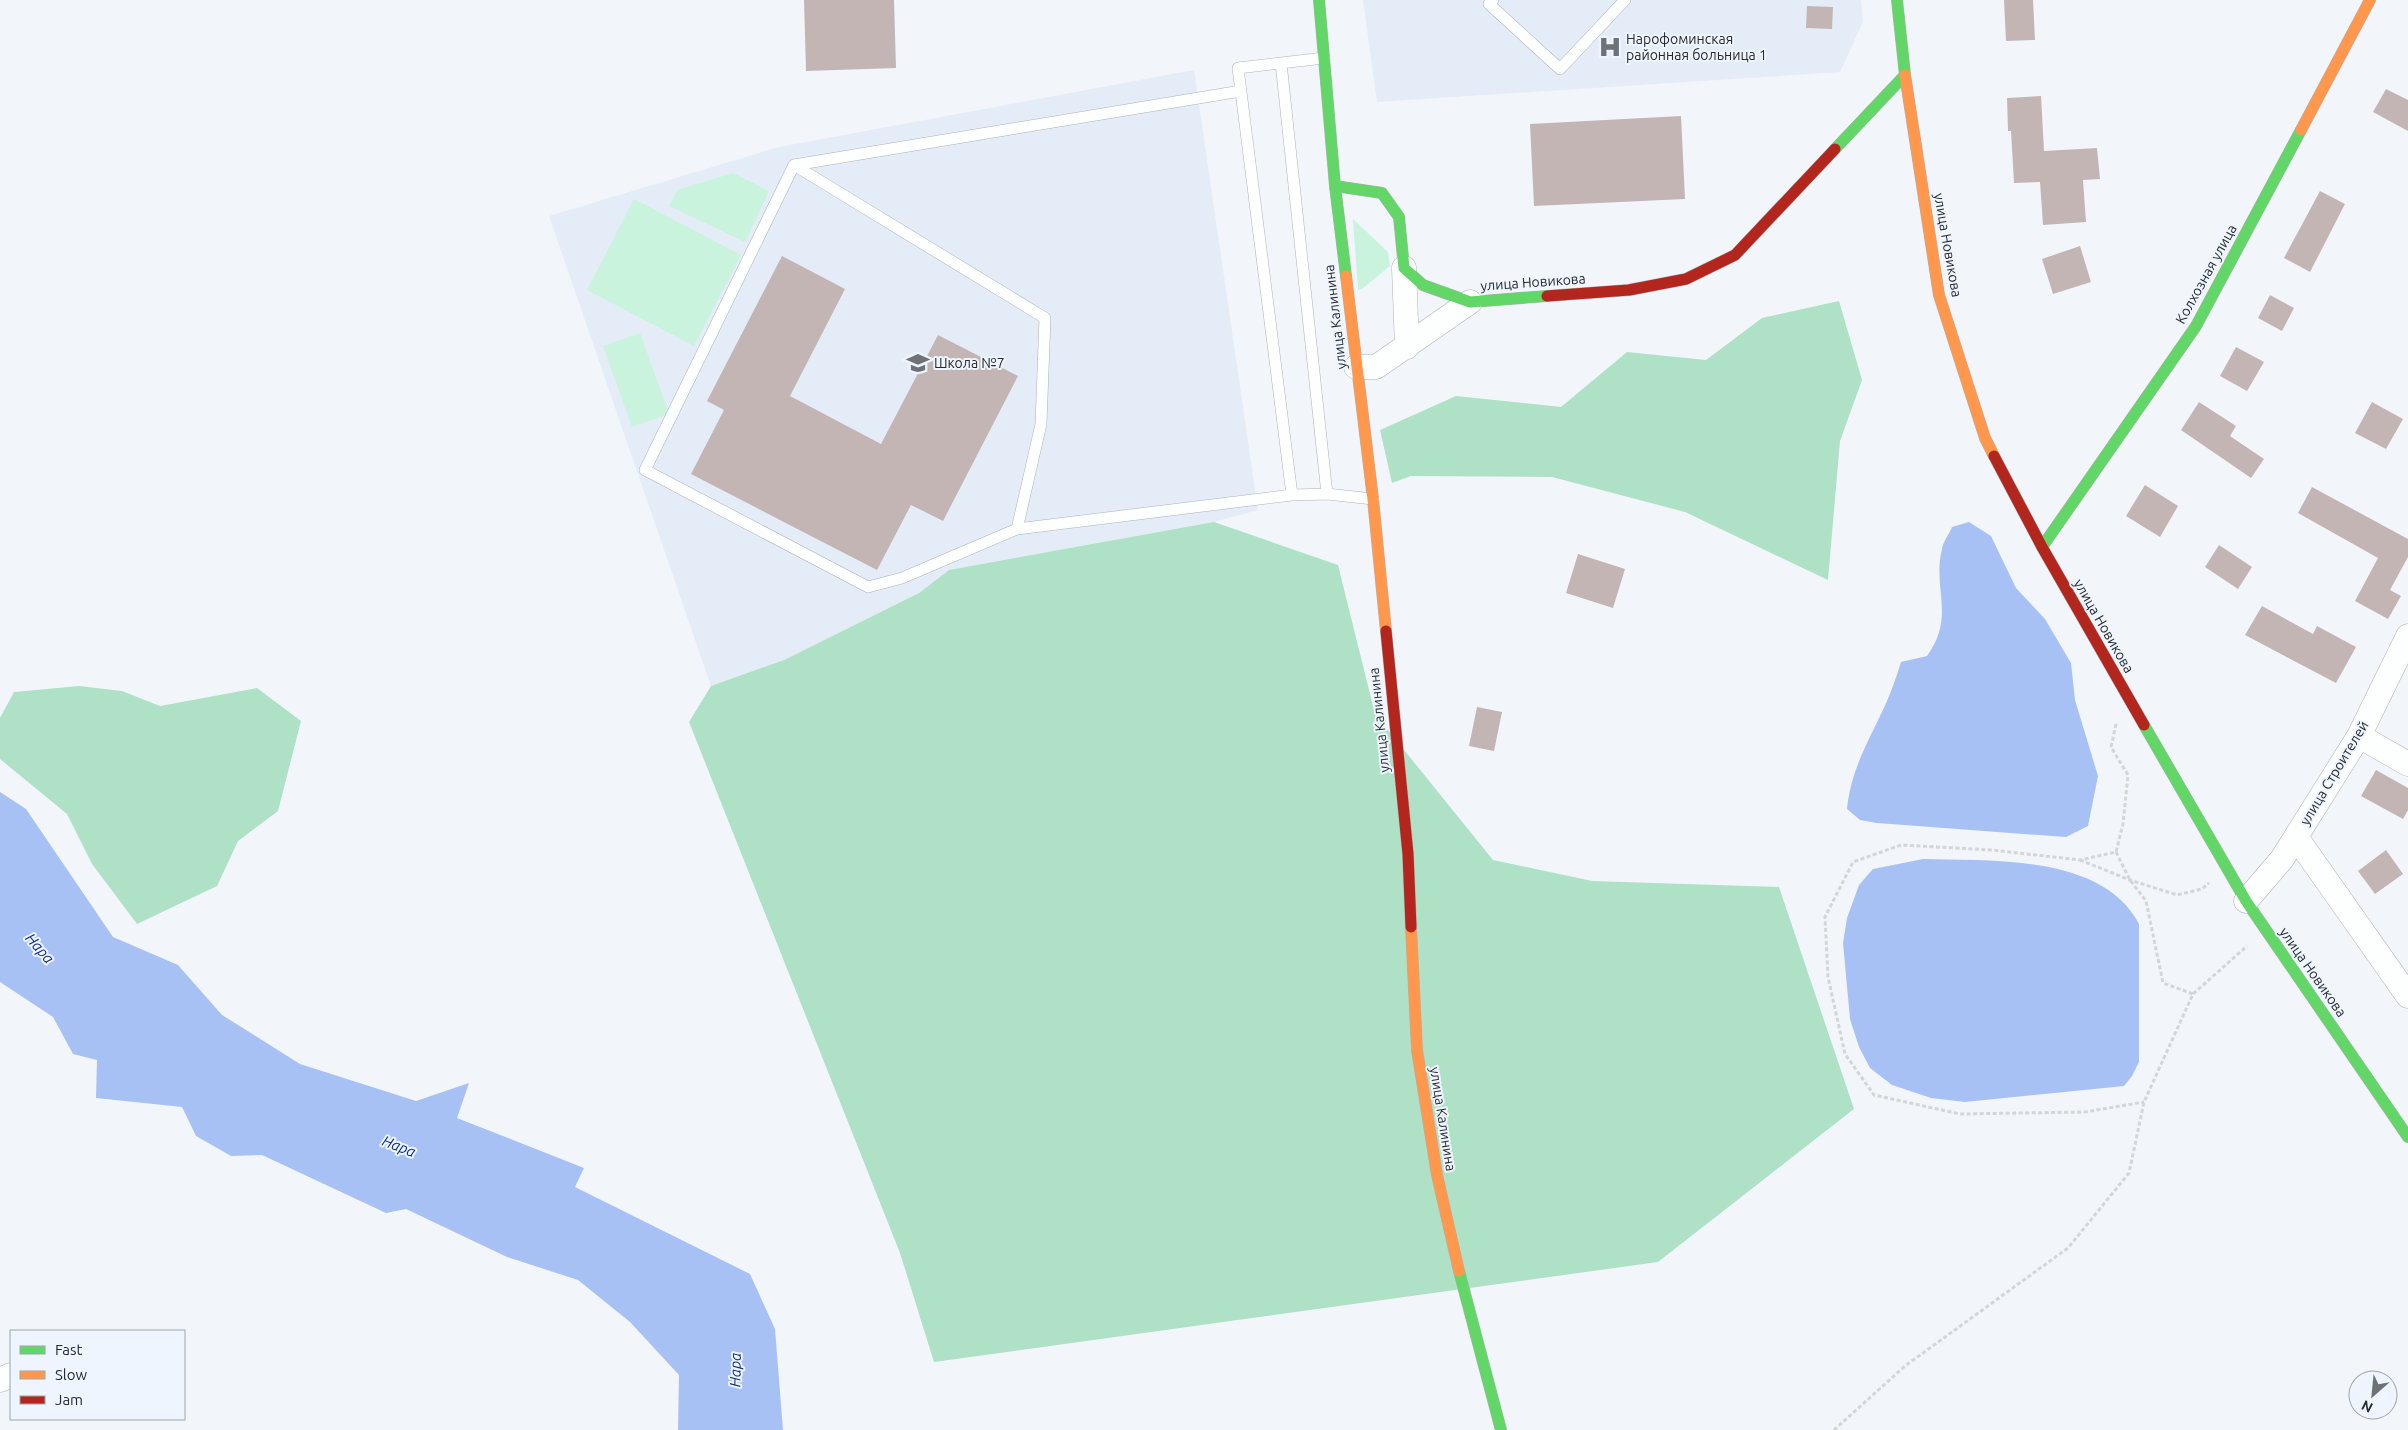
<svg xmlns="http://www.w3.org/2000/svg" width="2408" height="1430" viewBox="0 0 2408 1430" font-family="Ubuntu,sans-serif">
	<rect width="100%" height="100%" fill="#f2f6fa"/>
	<path fill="#e4ecf7" d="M1363 0H1861L1863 22 1840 72 1377 102Z
		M1194 70 1258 510 1214 522 949 570 919 593 784 660 711 686 549 216 779 147Z"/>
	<path fill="#caf3dd" d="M733 173 769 191 745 242 669 206 677 190Z
		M634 199 741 255 694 346 587 290Z
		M1353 219 1388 252 1390 266 1362 289 1358 290Z
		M640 333 669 414 632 427 603 346Z"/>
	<path fill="#afe1c7" d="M1839 301 1862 380 1840 441 1828 580 1685 512 1552 477 1411 476 1392 483 1380 430 1456 396 1561 407 1627 352 1706 360 1762 318Z
		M1214 522 1338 565 1375 714 1493 860 1592 881 1779 887 1854 1109 1658 1262 934 1362 900 1253 689 722 711 686 784 660 919 593 949 570Z
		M79 686 122 691 160 706 257 688 301 721 278 811 238 841 217 886 137 924 92 864 67 814 0 759V718L14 692Z"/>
	<path fill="#a8c1f5" d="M1969 522 1991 536 2016 588 2045 619 2071 663 2075 700 2098 776 2088 826 2066 837 1877 823 1860 820 1847 809C1851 768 1870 739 1887 701 1892 689 1897 675 1901 662L1927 656C1956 616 1932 589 1942 549 1943 542 1949 534 1952 527Z
		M0 792 26 809 113 937 178 965 222 1015 300 1064 416 1101 469 1083 457 1118 584 1168 575 1187 750 1274 775 1329 783 1430H678L679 1375 630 1322 578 1280 507 1257 406 1209 386 1213 262 1155 231 1156 196 1136 182 1107 96 1098 97 1060 73 1054 53 1017 0 982Z
		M1923 859C1991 861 2103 854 2139 924V1062L2132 1076 2124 1086 1965 1102 1931 1098 1892 1085 1870 1068 1859 1047 1850 1019 1843 943 1847 918 1859 885 1873 869Z"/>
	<path fill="#c4b5b5" d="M804 0H894L896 68 806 71Z
		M2004 0H2033L2035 40 2006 41Z
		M1807 6 1833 7 1832 29 1806 28Z
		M2386 89 2408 100V131L2373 112Z
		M2041 96 2044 151 2097 148 2100 179 2083 180 2086 222 2043 225 2040 182 2014 183 2011 131H2008L2007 98Z
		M1681 116 1685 199 1534 206 1530 124Z
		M2320 191 2345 204 2310 272 2284 258Z
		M2080 246 2091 282 2053 294 2042 259Z
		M782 256 845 289 790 396 881 444 938 335 1018 376 943 521 911 505 877 570 691 474 724 410 707 401Z
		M2270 295 2294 308 2282 331 2258 318Z
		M2236 347 2264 362 2247 391 2220 376Z
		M2199 402 2236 426 2230 436 2264 459 2251 478 2181 430Z
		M2372 402 2403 419 2386 449 2355 433Z
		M2145 485 2178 506 2160 537 2126 516Z
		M2312 487 2408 539V557L2390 590 2401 596 2388 619 2355 601 2378 558 2298 513Z
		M2219 545 2252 567 2238 589 2205 567Z
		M1578 554 1625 569 1613 608 1566 593Z
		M2262 606 2313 634 2317 626 2356 647 2336 683 2245 635Z
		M1477 707 1502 712 1494 751 1469 746Z
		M2376 770 2408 788V810L2403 819 2361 796Z
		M2386 850 2403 874 2375 894 2358 871Z"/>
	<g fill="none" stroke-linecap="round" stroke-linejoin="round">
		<defs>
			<path id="lane" d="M1493 0 1489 4 1560 69 1625 0
				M1281 63 1327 494
				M1241 91 794 165 645 470 868 587 902 578 1017 529 1292 495 1327 494 1373 499
				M794 165 1045 318 1041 424 1017 529
				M1292 495 1238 68 1324 58"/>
			<path id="street" d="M1404 268 1407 347
				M1356 367H1376L1470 302
				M2359 736 2408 764
				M2296 837 2408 996
				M2246 901 2282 859 2359 736 2408 636
				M0 1380 11 1375"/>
			<path id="fast" d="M1319 0 1335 186 1346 276
				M1835 149 1905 75 1897 0
				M1335 186 1382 193 1399 217 1404 268 1423 285 1470 302 1547 296
				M2042 547 2196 326 2301 130
				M2144 725 2246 901 2408 1137
				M1459 1271 1501 1430"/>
			<path id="slow" d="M1905 75 1939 295 1985 438 1994 456
				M2301 130 2370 0
				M1346 276 1373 499 1386 631
				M1411 927 1417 1050 1437 1175 1459 1271"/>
			<path id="jam" d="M1547 296 1629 290 1686 279 1735 255 1835 149
				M1994 456 2042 547 2144 725
				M1386 631 1408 854 1411 927"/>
		</defs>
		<use href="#lane" stroke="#b0b2b6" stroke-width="12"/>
		<use href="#street" stroke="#b0b2b6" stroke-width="25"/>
		<use href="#fast" stroke="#b0b2b6" stroke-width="12"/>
		<use href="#slow" stroke="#b0b2b6" stroke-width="12"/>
		<use href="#jam" stroke="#b0b2b6" stroke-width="12"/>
		<path stroke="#d3d5d6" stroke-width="3" stroke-dasharray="4 2.5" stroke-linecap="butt" d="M2116 724 2111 747 2128 775 2123 824 2116 852 2080 860 1992 850 1901 845 1853 862 1825 917 1828 977 1845 1054 1874 1095 1960 1114 2085 1112 2144 1102
			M2116 852 2130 880 2146 901 2163 983 2193 994
			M2080 860 2130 880 2177 895 2202 889 2209 883
			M1834 1430 1905 1366 2068 1248 2129 1173 2144 1102 2193 994 2247 946"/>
		<use href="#lane" stroke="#fdfefe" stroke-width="11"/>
		<use href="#street" stroke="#fdfefe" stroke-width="24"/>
		<use href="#fast" stroke="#63d668" stroke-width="11"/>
		<use href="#slow" stroke="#ff974d" stroke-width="11"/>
		<use href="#jam" stroke="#b3261e" stroke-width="11"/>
	</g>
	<defs>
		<symbol id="hospital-bare" viewBox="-9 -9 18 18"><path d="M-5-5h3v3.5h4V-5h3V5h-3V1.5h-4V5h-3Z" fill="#6e7175" stroke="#eef5fe" stroke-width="2.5" paint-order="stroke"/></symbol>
		<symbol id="school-bare" viewBox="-9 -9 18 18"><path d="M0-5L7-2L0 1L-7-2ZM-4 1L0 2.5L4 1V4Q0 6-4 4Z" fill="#6e7175" stroke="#eef5fe" stroke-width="2.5" paint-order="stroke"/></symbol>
	</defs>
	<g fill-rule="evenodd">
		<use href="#hospital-bare" x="1594" y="31" width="32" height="32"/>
		<use href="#school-bare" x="902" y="347" width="32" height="32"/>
	</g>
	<g text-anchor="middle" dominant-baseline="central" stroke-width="4" stroke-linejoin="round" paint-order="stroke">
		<g font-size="14" fill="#272a2d" stroke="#eef5fe" text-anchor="start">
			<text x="1626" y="39">Нарофоминская<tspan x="1626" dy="16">районная больница 1</tspan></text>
			<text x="934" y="363">Школа №7</text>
		</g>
		<g font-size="14" fill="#272a2d" stroke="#eef5fe">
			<text transform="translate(1948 245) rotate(80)">улица Новикова</text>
			<text transform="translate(2206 274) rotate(-61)">Колхозная улица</text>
			<text transform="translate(1533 282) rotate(-4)">улица Новикова</text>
			<text transform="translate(1335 317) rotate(-97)">улица Калинина</text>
			<text transform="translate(2104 626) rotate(60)">улица Новикова</text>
			<text transform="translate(1379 720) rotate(-96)">улица Калинина</text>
			<text transform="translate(2334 773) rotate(-59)">улица Строителей</text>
			<text transform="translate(2313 972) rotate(55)">улица Новикова</text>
			<text transform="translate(1443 1119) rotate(81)">улица Калинина</text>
		</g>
		<g font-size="15" font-style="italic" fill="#0e2b7d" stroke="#eef5fe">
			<text transform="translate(40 948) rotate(49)">Нара</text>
			<text transform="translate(399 1146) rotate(21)">Нара</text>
			<text transform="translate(735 1370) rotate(-89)">Нара</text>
		</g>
	</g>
	<rect x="10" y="1330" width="175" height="90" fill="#eef5fe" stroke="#9ea4aa"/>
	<rect x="20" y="1346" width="25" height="8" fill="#63d668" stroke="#9ea4aa"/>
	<text x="55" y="1355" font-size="15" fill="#272a2d">Fast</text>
	<rect x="20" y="1371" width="25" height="8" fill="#ff974d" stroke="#9ea4aa"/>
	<text x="55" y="1380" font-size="15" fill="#272a2d">Slow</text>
	<rect x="20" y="1396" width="25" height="8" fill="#b3261e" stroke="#9ea4aa"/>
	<text x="55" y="1405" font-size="15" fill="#272a2d">Jam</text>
	<g transform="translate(2373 1395) rotate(207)"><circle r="24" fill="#eef5fe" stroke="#9ea4aa"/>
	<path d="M0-4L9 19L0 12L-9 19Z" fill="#6e7175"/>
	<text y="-8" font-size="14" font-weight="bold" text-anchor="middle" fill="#272a2d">N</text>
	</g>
</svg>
